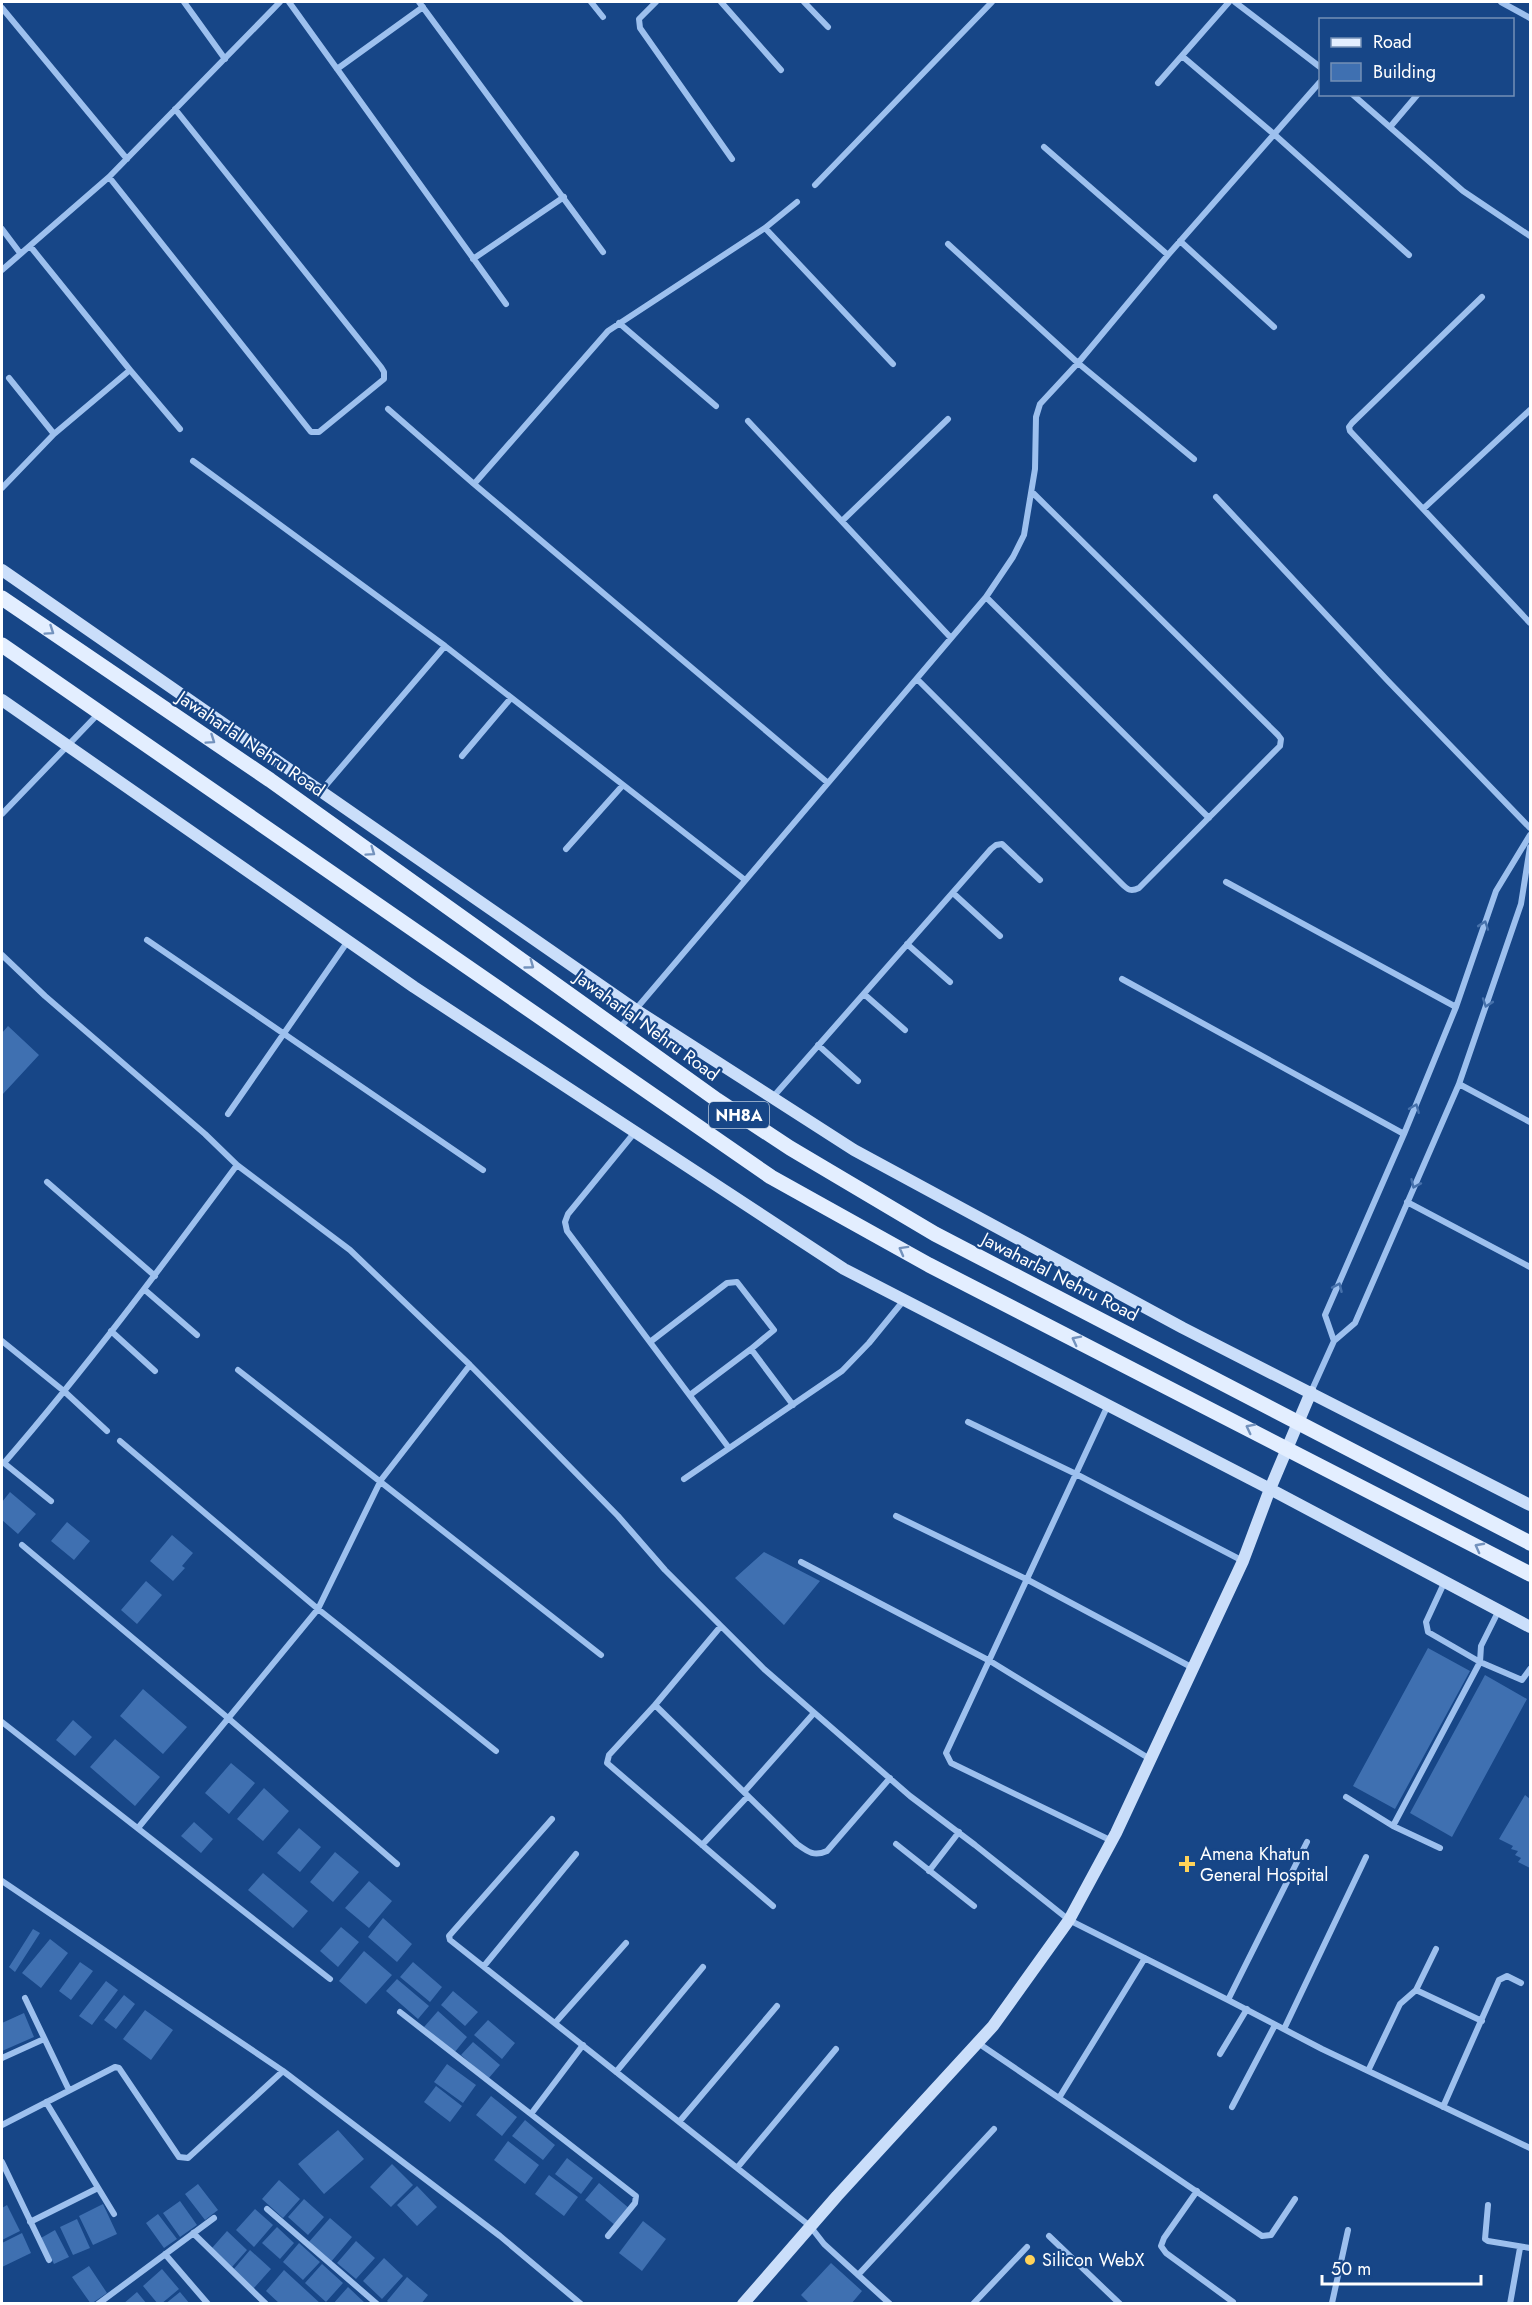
<svg xmlns="http://www.w3.org/2000/svg" width="1532" height="2305" viewBox="0 0 1532 2305" font-family="Jost,sans-serif">
	<rect width="100%" height="100%" fill="#174687"/>
	<path fill="#3f70b1" d="M8 1026 39 1055 2 1095V1033Z
		M10 1492 36 1514 18 1534 2 1520V1502Z
		M67 1522 90 1541 74 1560 51 1541Z
		M172 1535 193 1553 182 1566 185 1568 173 1581 150 1561Z
		M764 1552 820 1581 784 1625 735 1578Z
		M146 1581 162 1595 137 1624 121 1610Z
		M1428 1648 1470 1671 1395 1809 1353 1786Z
		M1485 1675 1527 1699 1452 1837 1410 1813Z
		M143 1689 187 1727 163 1754 120 1716Z
		M73 1720 92 1737 75 1756 56 1740Z
		M115 1739 160 1777 135 1806 90 1767Z
		M231 1763 255 1783 229 1814 205 1793Z
		M264 1788 289 1811 263 1841 237 1819Z
		M1525 1795 1530 1799V1868L1518 1862 1521 1858 1515 1855 1518 1851 1511 1849 1513 1846 1499 1839Z
		M194 1822 213 1839 201 1853 181 1836Z
		M299 1828 321 1847 300 1872 277 1853Z
		M335 1852 359 1872 333 1902 310 1882Z
		M263 1873 308 1911 293 1928 248 1890Z
		M369 1881 392 1901 369 1928 345 1908Z
		M383 1918 412 1944 397 1962 368 1937Z
		M341 1927 359 1942 338 1967 320 1951Z
		M33 1929 40 1933 15 1972 9 1967Z
		M50 1939 68 1953 41 1988 22 1973Z
		M364 1951 392 1975 366 2004 339 1981Z
		M80 1962 93 1971 71 2000 59 1991Z
		M413 1962 442 1987 430 2002 400 1977Z
		M397 1979 429 2006 418 2019 386 1991Z
		M106 1981 118 1990 92 2025 79 2016Z
		M453 1991 478 2012 465 2026 441 2005Z
		M124 1995 135 2004 116 2029 104 2020Z
		M145 2010 173 2030 151 2060 123 2039Z
		M438 2011 467 2037 454 2053 424 2027Z
		M24 2013 34 2037 2 2051V2023Z
		M488 2020 515 2043 502 2059 474 2035Z
		M473 2042 500 2065 488 2079 461 2055Z
		M447 2064 476 2085 463 2103 434 2082Z
		M436 2086 462 2106 450 2122 424 2102Z
		M491 2096 517 2117 502 2136 476 2115Z
		M525 2120 555 2145 543 2160 512 2136Z
		M338 2130 364 2159 324 2194 298 2164Z
		M508 2141 539 2165 525 2184 494 2160Z
		M567 2158 593 2178 581 2194 555 2174Z
		M392 2164 413 2185 391 2207 370 2187Z
		M549 2175 578 2197 564 2216 535 2194Z
		M279 2180 300 2199 283 2218 262 2199Z
		M599 2183 630 2209 616 2226 585 2200Z
		M198 2184 218 2210 205 2220 185 2194Z
		M417 2186 437 2207 417 2226 397 2205Z
		M304 2199 324 2217 308 2235 288 2217Z
		M180 2201 197 2225 180 2237 163 2213Z
		M103 2204 117 2234 93 2245 79 2216Z
		M7 2205 20 2231 2 2240V2208Z
		M255 2209 273 2225 254 2247 236 2230Z
		M158 2214 177 2239 164 2248 146 2223Z
		M330 2218 352 2237 330 2263 308 2243Z
		M77 2219 90 2248 73 2255 60 2227Z
		M643 2221 666 2239 642 2271 619 2253Z
		M277 2227 294 2243 280 2259 262 2243Z
		M55 2230 69 2257 54 2264 41 2238Z
		M227 2231 247 2250 232 2267 212 2248Z
		M22 2233 31 2253 2 2267V2243Z
		M356 2241 375 2258 356 2279 337 2263Z
		M299 2243 320 2262 303 2280 283 2262Z
		M250 2250 271 2269 253 2289 233 2270Z
		M384 2258 403 2276 382 2299 363 2281Z
		M831 2263 862 2291 851 2304H810L801 2295Z
		M322 2264 343 2283 326 2302 305 2283Z
		M89 2266 107 2293 91 2304 72 2277Z
		M162 2269 179 2289 161 2304H158L143 2286Z
		M284 2270 321 2304H280L266 2291Z
		M407 2277 428 2295 421 2304H390L387 2301Z
		M348 2287 366 2304H333Z
		M137 2292 147 2304H123Z
		M180 2292 190 2304H165Z"/>
	<g fill="none" stroke-linecap="round" stroke-linejoin="round">
		<path stroke="#9dc0ee" stroke-width="6" d="M184 2 225 59
			M289 2 506 304
			M419 2 603 252
			M591 2 603 17
			M656 2 639 19 640 28 732 159
			M721 2 781 70
			M804 2 828 27
			M1235 2 1320 67
			M1501 2 1530 18
			M2 8 127 159
			M1182 56 1275 135 1409 255
			M337 69 423 7
			M1158 83 1229 2
			M1352 94 1463 191 1530 236
			M1390 127 1418 94
			M1044 147 1168 255
			M109 177 311 432H319L384 379V372L381 367 175 109
			M815 185 992 2
			M797 202 765 228 608 331 474 484 828 783
			M765 228 893 364
			M2 229 20 253
			M1180 241 1274 327
			M948 244 1078 363 1194 459
			M473 259 564 197
			M2 270 109 177 280 2
			M1482 297 1352 423 1349 427 1350 431 1530 623
			M619 323 716 406
			M130 370 180 429
			M9 378 54 434
			M388 409 474 484
			M748 421 951 638
			M193 461 445 646 745 880
			M2 488 54 434 130 370 30 246
			M1216 497 1388 681 1530 828
			M1423 509 1530 410
			M842 521 948 419
			M986 597 1209 818
			M917 679 1122 884C1128 890 1131 892 1139 888L1280 746 1281 739 1278 735 1032 492
			M462 756 511 698
			M321 791 445 646
			M2 814 99 713
			M566 849 623 785
			M1226 882 1456 1007
			M953 893 1000 936
			M147 940 483 1170
			M907 944 950 982
			M2 955 45 996 205 1134 237 1165 350 1250 470 1365 618 1516 665 1570 764 1669 910 1796 975 1845 1069 1920 1228 2000 1322 2049 1530 2148
			M1122 979 1404 1134
			M864 994 905 1030
			M619 1029 986 597 1013 557 1024 535 1035 469 1036 417 1040 404 1078 363 1168 255 1320 82
			M818 1045 858 1081
			M1459 1084 1530 1122
			M773 1097 991 849 996 845 1002 844 1040 880
			M228 1114 348 941
			M635 1132 568 1214 565 1222 567 1231 729 1448
			M47 1182 155 1276
			M1407 1202 1530 1267
			M145 1290 197 1335
			M111 1331 155 1371
			M2 1341 65 1392 107 1431
			M1334 1341 1325 1315 1404 1134 1456 1007 1496 891 1530 835
			M650 1342 727 1283 737 1282 774 1330 751 1349
			M238 1370 601 1655
			M1311 1392 1334 1341 1355 1323 1459 1084 1521 904 1530 847
			M690 1395 751 1349 793 1405
			M1108 1405 946 1753 951 1763 1112 1841
			M968 1422 1076 1474 1243 1561
			M120 1441 318 1609 496 1751
			M684 1479 842 1371 869 1343 904 1300
			M51 1501 4 1463C87 1367 162 1266 237 1165
			M896 1516 1028 1580 1193 1668
			M22 1545 228 1718 397 1864
			M801 1562 990 1661 1150 1759
			M1445 1581 1426 1622 1428 1632 1480 1662 1522 1680 1530 1669
			M655 1705 721 1626
			M2 1722 330 1979
			M744 1792 814 1713
			M1346 1797 1393 1826 1440 1848
			M552 1819 449 1936 450 1940 810 2226 824 2244 890 2304
			M1393 1826 1480 1662 1481 1646 1499 1610
			M138 1828 318 1609 381 1480 470 1365
			M896 1844 974 1906
			M702 1845 748 1796
			M929 1871 959 1832
			M2 1881 283 2071 500 2236 581 2304
			M773 1906 607 1763 609 1755 655 1705 797 1844C808 1852 814 1857 827 1851L890 1778
			M484 1966 576 1854
			M1416 1990 1482 2021
			M25 1998 69 2090
			M1228 2000 1307 1842
			M400 2012 636 2196 635 2203 608 2236
			M555 2023 626 1943
			M1284 2029 1366 1857
			M978 2043 1262 2236 1271 2235 1295 2199
			M1220 2054 1247 2009
			M2 2058 44 2039
			M1368 2071 1400 2004 1416 1990 1436 1949
			M616 2072 703 1967
			M1059 2098 1145 1958
			M46 2102 114 2214
			M1232 2107 1275 2025
			M1443 2107 1499 1980 1507 1976 1521 1983
			M531 2114 583 2045
			M679 2122 777 2006
			M2 2125 115 2067 119 2068 179 2157 188 2158 283 2071
			M2 2162 49 2260
			M737 2168 836 2049
			M1197 2191 1164 2238 1161 2246 1166 2253 1233 2302
			M1488 2205 1485 2239 1488 2241 1530 2248
			M267 2209 377 2304
			M30 2222 98 2188
			M193 2233 266 2304
			M1049 2236 1120 2304
			M165 2254 208 2304
			M858 2275 994 2129
			M1332 2303 1348 2230
			M98 2304 214 2218
			M973 2304 1027 2247
			M1510 2304 1520 2248"/>
		<path stroke="#cadefa" stroke-width="12" d="M2 570 636 1010 854 1150 1183 1328 1530 1505
			M2 700 414 987 844 1269 1270 1489 1530 1627
			M743 2304 837 2196 993 2026 1069 1920 1116 1833 1243 1561 1270 1489 1311 1392"/>
		<path stroke="#e3eeff" stroke-width="15" d="M2 598 270 780 717 1100 790 1148 935 1234 1530 1543
			M2 645 771 1177 929 1265 1530 1574"/>
	</g>
	<defs><path id="oneway-chevron" d="M-2-3.5L2.5 0L-2 3.5" fill="none" stroke-width="1.6" stroke-linecap="round" stroke-linejoin="round" transform="scale(1.5)"/></defs>
	<g stroke="#7392bd">
		<use href="#oneway-chevron" transform="translate(50 631) rotate(34)"/>
		<use href="#oneway-chevron" transform="translate(211 740) rotate(34)"/>
		<use href="#oneway-chevron" transform="translate(371 852) rotate(35)"/>
		<use href="#oneway-chevron" transform="translate(530 965) rotate(36)"/>
		<use href="#oneway-chevron" transform="translate(903 1250) rotate(-151)"/>
		<use href="#oneway-chevron" transform="translate(1076 1340) rotate(-153)"/>
		<use href="#oneway-chevron" transform="translate(1250 1428) rotate(-153)"/>
		<use href="#oneway-chevron" transform="translate(1479 1547) rotate(-152)"/>
	</g>
	<g stroke="#4671ab">
		<use href="#oneway-chevron" transform="translate(1484 925) rotate(-71)"/>
		<use href="#oneway-chevron" transform="translate(1487 1003) rotate(109)"/>
		<use href="#oneway-chevron" transform="translate(1415 1108) rotate(-68)"/>
		<use href="#oneway-chevron" transform="translate(1415 1184) rotate(114)"/>
		<use href="#oneway-chevron" transform="translate(1338 1287) rotate(-66)"/>
	</g>
	<g fill="#ffd259" stroke="#174687" stroke-width="2">
		<path d="M1184 1855h6v6h6v6h-6v6h-6v-6h-6v-6h6z"/>
		<circle cx="1030" cy="2260" r="6"/>
	</g>
	<g text-anchor="middle" dominant-baseline="central" stroke-width="4.5" stroke-linejoin="round" paint-order="stroke">
		<rect fill="#174687" stroke="#b9c8db" stroke-width="1.5" x="709" y="1102" width="60" height="26" rx="4.5"/>
		<g font-size="16" font-weight="bold" fill="#fff">
			<text x="739" y="1115">NH8A</text>
		</g>
		<g font-size="18" fill="#fff" stroke="#174687">
			<text transform="translate(251 744) rotate(34)">Jawaharlal Nehru Road</text>
			<text transform="translate(647 1026) rotate(36)">Jawaharlal Nehru Road</text>
			<text transform="translate(1060 1277) rotate(27)">Jawaharlal Nehru Road</text>
		</g>
		<g font-size="18" fill="#fff" stroke="#174687" text-anchor="start">
			<text x="1200" y="1854">Amena Khatun<tspan x="1200" dy="21">General Hospital</tspan></text>
			<text x="1042" y="2260">Silicon WebX</text>
		</g>
	</g>
	<rect width="1532" height="2305" fill="none" stroke="#ffffff" stroke-width="6"/>
	<rect x="1319" y="18" width="195" height="78" fill="#174687" stroke="#7490b7" stroke-width="1.5"/>
	<rect x="1331" y="38" width="30" height="9" fill="#e3eeff" stroke="#7490b7" stroke-width="1.5"/>
	<text x="1373" y="48" font-size="18" fill="#ffffff">Road</text>
	<rect x="1331" y="63" width="30" height="18" fill="#3f70b1" stroke="#7490b7" stroke-width="1.5"/>
	<text x="1373" y="78" font-size="18" fill="#ffffff">Building</text>
	<path d="M1322 2275v9h159v-9" fill="none" stroke="#ffffff" stroke-width="3"/>
	<text x="1331" y="2275" font-size="18" fill="#ffffff" stroke="#174687" stroke-width="4.5" paint-order="stroke">50 m</text>
</svg>
